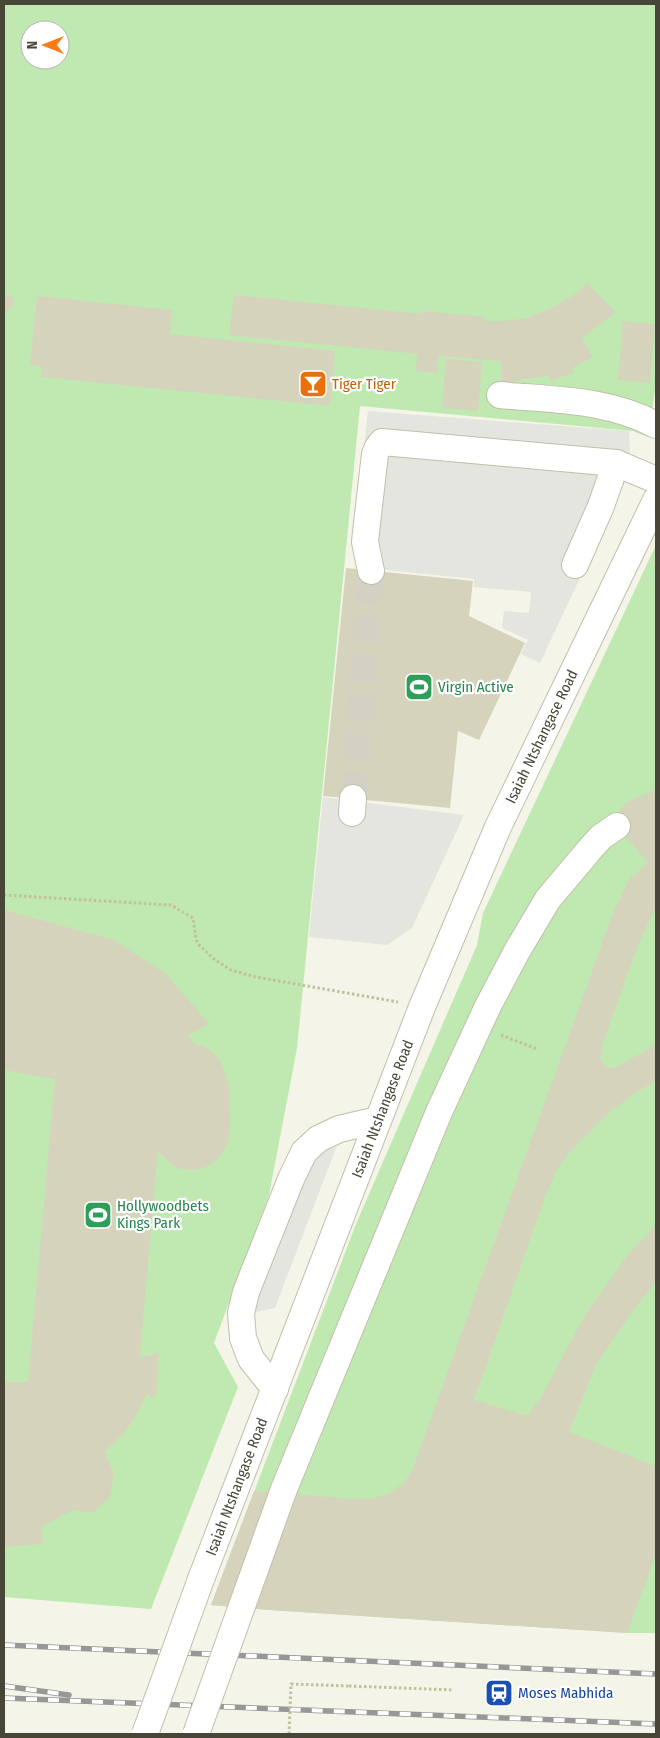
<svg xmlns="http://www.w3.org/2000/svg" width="660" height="1738" viewBox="0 0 660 1738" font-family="'Fira Sans Condensed',sans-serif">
	<rect width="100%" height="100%" fill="#f4f4e8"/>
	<path fill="#bfe9b0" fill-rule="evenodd" d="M4 4H656V385L648 437 633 431 360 406 297 1048 269 1195 214 1343 238 1387 151 1609 4 1597ZM30 30H60V60H30Z
		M656 545V1633H627L269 1610 211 1605 356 1224 477 945 483 913Z"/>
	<path fill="#e5e5e0" d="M368 411 629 431 630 454 636 459 540 663 521 654 528 640 502 628 504 611 529 613 531 592 474 587V579L357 567 354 543Z
		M323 797 464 815 412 928 387 945 309 937Z
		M336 1148 275 1308 248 1314 310 1152Z"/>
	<path fill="#d6d3bd" d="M587 283 616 312 582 338 593 357 572 368 574 373 550 381 548 376 502 383 501 361 439 356 437 373 415 371 418 354 229 335 234 295 422 314V311L485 317V321H504L526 318 552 308 574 295Z
		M4 295 14 296 13 306 4 313Z
		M37 296 172 310 170 334 335 351 330 406 41 377 42 367 30 365Z
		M623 321 655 324 650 383 618 380Z
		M446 359 482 362 478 411 442 408Z
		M346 568 473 581 469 616 525 643 479 740 458 731 450 808 323 796Z
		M656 790V909L649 921 633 958 603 1044 600 1058 606 1066 609 1068H614L656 1045V1081L637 1092 611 1111 566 1156 557 1170 545 1197 474 1400 527 1416 541 1397 584 1317 626 1257 656 1225V1281L632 1312 596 1365 569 1432 656 1466V1554L627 1633 269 1610 211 1605 254 1491 354 1499H372L392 1492 405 1481 413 1468 613 913 630 878 648 863 617 826 619 811 626 802Z
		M4 910 114 940 166 974 209 1024 189 1035 193 1043 204 1046 214 1053 223 1066 229 1087 230 1112V1133L227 1146 219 1158 206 1167 195 1170 180 1169 171 1164 158 1151 140 1355 152 1356 155 1353 159 1354 156 1395 152 1398 147 1394 136 1416 124 1433 105 1452 113 1471V1480L110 1497 95 1511 87 1513 74 1510 42 1526 43 1544 4 1547V1382H28L55 1079 4 1070Z"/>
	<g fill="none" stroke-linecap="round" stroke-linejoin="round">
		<path stroke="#d2d1c4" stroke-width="26" stroke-dasharray="26 13" stroke-linecap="butt" d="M353 798 371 571"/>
		<defs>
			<g id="minor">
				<path d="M500 395C553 400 608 399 656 425"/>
				<path d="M575 565 601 506 616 463"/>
				<path d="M371 571 365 542 366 532 375 454 378 447 382 442 616 463 656 480"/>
				<path d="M352 813 353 798"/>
				<path d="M275 1389 251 1359 243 1338 241 1313 246 1292 291 1179 304 1152 318 1139 339 1129 378 1120"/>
				<path id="s1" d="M201 1579 422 1007 498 827 656 500"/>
				<path d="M242 1606 284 1489 439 1112 488 1006 517 951 548 899 591 848 601 837 617 826"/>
			</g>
		</defs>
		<use href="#minor" stroke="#c0bfaa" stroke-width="28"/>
		<path stroke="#c2bf9b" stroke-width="3" stroke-dasharray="2.5 2.5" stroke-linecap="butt" d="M4 895 171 905 193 918 196 939 198 944 215 960 231 970 256 977 398 1002
			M501 1035 537 1049
			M349 1686 454 1690"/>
		<use href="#minor" stroke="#fff" stroke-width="26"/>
		<defs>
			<path id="rail" d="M4 1645 656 1674
				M4 1686 69 1695
				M4 1698 656 1724"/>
		</defs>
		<use href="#rail" stroke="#979797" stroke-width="5.5"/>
		<use href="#rail" stroke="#fff" stroke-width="4" stroke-dasharray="11" stroke-linecap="butt"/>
		<defs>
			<path id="minor-bridge" d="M145 1734 201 1579
				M196 1734 242 1606"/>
		</defs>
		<use href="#minor-bridge" stroke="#c0bfaa" stroke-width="28" stroke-linecap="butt"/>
		<path stroke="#c2bf9b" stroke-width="3" stroke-dasharray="2.5 2.5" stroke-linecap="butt" d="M289 1734 291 1684 349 1686"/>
		<use href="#minor-bridge" stroke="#fff" stroke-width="26"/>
	</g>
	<defs>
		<symbol id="bar-square" viewBox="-11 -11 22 22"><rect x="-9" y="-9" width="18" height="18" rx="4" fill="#e8710a" stroke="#fff"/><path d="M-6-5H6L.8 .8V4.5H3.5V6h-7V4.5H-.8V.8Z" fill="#fff"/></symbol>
		<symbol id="stadium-square" viewBox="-11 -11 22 22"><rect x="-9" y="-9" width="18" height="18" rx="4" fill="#2e9e5b" stroke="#fff"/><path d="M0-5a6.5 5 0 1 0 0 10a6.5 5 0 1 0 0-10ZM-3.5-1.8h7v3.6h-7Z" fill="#fff"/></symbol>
		<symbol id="station-square" viewBox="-11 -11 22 22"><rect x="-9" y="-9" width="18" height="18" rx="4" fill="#1a4fb4" stroke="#fff"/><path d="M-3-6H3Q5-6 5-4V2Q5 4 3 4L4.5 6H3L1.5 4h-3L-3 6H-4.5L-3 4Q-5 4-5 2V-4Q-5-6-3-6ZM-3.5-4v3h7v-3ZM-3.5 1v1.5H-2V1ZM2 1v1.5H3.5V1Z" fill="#fff"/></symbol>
	</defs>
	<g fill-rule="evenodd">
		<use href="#bar-square" x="297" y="368" width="32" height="32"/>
		<use href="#stadium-square" x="403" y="671" width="32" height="32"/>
		<use href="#stadium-square" x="82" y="1199" width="32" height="32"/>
		<use href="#station-square" x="483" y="1677" width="32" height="32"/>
	</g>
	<g text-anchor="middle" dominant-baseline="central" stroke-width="4.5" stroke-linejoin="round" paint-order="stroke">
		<g font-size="15" fill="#c56008" stroke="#fff" text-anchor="start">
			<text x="332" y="384">Tiger Tiger</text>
		</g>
		<g font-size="15" fill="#27864d" stroke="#fff" text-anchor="start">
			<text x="438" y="687">Virgin Active</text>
			<text x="117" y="1206">Hollywoodbets<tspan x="117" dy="17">Kings Park</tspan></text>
		</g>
		<g font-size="15" fill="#484636" stroke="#fff">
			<text stroke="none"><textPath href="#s1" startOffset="909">Isaiah Ntshangase Road</textPath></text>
			<text stroke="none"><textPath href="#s1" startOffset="504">Isaiah Ntshangase Road</textPath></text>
			<text stroke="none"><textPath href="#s1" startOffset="99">Isaiah Ntshangase Road</textPath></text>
		</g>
		<g font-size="15" fill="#164399" stroke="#fff" text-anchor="start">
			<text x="518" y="1693">Moses Mabhida</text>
		</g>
	</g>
	<rect width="660" height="1738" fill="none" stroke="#484636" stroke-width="10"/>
	<g transform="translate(45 45) rotate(270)"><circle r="24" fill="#ffffff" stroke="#b6b5af"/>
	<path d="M0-4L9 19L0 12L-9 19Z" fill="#fd7b16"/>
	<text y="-8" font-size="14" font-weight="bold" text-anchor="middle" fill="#484636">N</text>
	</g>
</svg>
